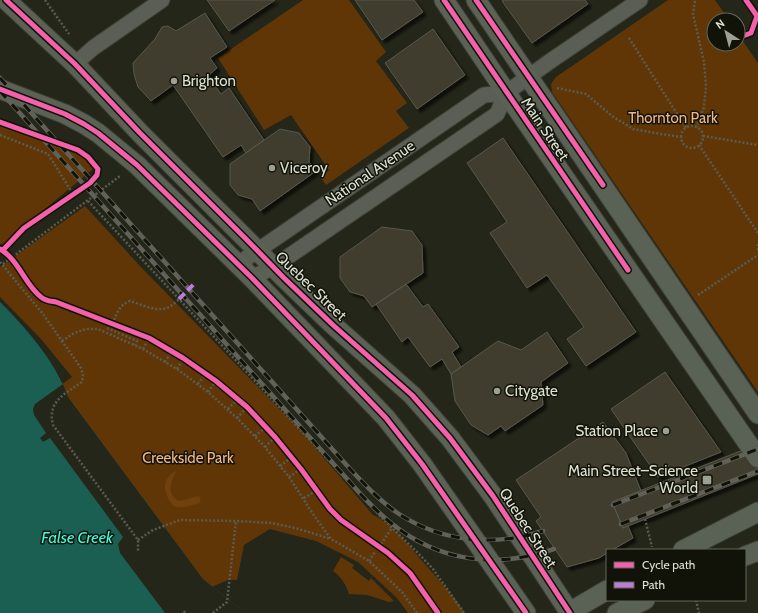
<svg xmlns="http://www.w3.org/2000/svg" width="758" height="613" viewBox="0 0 758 613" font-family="Cabin,sans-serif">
	<defs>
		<filter id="shadow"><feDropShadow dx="3.5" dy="3.5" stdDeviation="1" flood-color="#0009"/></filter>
	</defs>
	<rect width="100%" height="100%" fill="#242619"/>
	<path fill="#613607" d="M303 0H349L386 52 376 61 407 103 396 111 409 128 326 185 321 178 329 170 291 115 264 130 218 58Z
		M668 0H715L729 20H714V44H738V34L758 63V392L552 92 551 84 556 77Z
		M0 126 81 154 93 169 3 244H0Z
		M85 206 140 266 300 430 373 515C394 524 409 546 424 563 438 579 453 595 465 613H408L397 598 358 562 316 541 270 529 244 545 237 580H228L197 593 35 404 72 377 41 339 0 297V267Z
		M341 557 354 565 352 568 369 581 371 578 394 601 389 602 367 595 349 594C346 584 341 577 333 571Z"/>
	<path fill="#70400f" d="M176 471C171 482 166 494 179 501L199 496 201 502C194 505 184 508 176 507 172 506 170 502 168 498 163 486 164 478 176 471Z"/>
	<path fill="#1b5f53" d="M0 302C27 329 55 361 68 397L203 579 245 613H0Z"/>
	<path fill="#242619" d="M63 384 68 397 203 579 245 613H165L120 553 118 544 123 537 50 438 43 442 40 438 46 433 34 415 33 409 35 404Z"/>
	<path fill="#3f3d2d" stroke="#59584d" filter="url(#shadow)" d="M207 0H275L229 31Z
		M355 0H414L423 12 382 40Z
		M504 0H585L588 4 532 43 502 1Z
		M205 13 227 47 210 58 217 68 208 76 221 94 229 88 264 140 246 153 241 145 223 157 173 85 151 101 138 87 134 74 133 63 155 39 162 27 168 26 176 31Z
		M433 29 465 75 417 109 385 63Z
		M280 129 299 133 310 147 309 162 316 171 260 211 252 199 238 195 230 185V164Z
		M503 138 636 332 586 366 567 339 584 327 547 275 527 288 490 233 507 222 467 163Z
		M382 227 412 231 422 245 423 273 372 307 364 296 350 292 340 278V257Z
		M406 284 423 307 428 304 459 347 452 352 461 367 451 374 442 359 430 367 408 337 402 342 376 304Z
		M547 332 568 363 541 382 543 405 505 431 501 426 488 435 471 425 455 401 451 374 498 341 521 350Z
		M665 372 721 452 658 477 611 409Z
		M603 422 626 453 641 491 612 502 623 528 628 526 633 538 612 550H607V553L599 558 567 567 536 521 541 517 516 480Z
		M758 444V474L623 528 612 502Z"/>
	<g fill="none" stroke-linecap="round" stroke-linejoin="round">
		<defs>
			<path id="minor" d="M75 64 93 48 162 0
				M238 264 484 95 506 93
				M252 278 273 267 497 114 506 93 549 62 640 0"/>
			<path id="major" d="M6 0 75 64 140 133 247 240 284 278 333 325 412 395 450 438 493 496 570 613
				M444 0 520 113 758 458
				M476 0 758 414
				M0 89 65 114 84 124 98 133 137 165 252 278 386 418 422 464 526 613
				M683 550 758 512
				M745 556 758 551
				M568 613 607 590
				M617 613 645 600"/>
		</defs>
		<use href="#minor" stroke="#3f4136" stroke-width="17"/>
		<use href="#major" stroke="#3f4136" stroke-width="21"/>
		<path stroke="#595c51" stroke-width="2.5" stroke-dasharray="2 2" stroke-linecap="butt" d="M45 0 69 34
			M695 1 693 14 704 62 706 86 704 107 697 127
			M629 38 686 128
			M557 88 586 94 612 116 633 129 661 134 682 137
			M681 137a11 11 0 1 1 22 0a11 11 0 1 1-22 0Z
			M0 135 48 154 73 194
			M703 136 758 145
			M699 145 758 233
			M88 201 382 518 417 552 433 569 464 613
			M758 244V251
			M0 262 43 314 81 368 83 375 82 382C65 394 47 401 53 425L138 540V551
			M3 264 120 176
			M698 295 758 255
			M114 320C118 311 120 305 130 301 140 304 156 312 167 308 172 306 176 302 179 299
			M107 328 137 341 135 345
			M62 341 74 333 86 329H98L143 349 177 369 208 392 237 418 265 447 289 477 315 517 331 539 369 561 402 592 417 613
			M143 349 149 338
			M165 362 172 351
			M177 369 183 358
			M198 384 206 373
			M208 392 216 381
			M228 409 238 399
			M237 418 247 407
			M255 436 266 427
			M265 447 275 437
			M280 466 292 457
			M289 477 301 469
			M304 498 316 491
			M645 519 652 547
			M138 540 153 530 180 520 236 521 272 523 299 529 331 539
			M381 544 392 528
			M369 561 375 552
			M696 600 699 613
			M184 611 185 613
			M213 613 227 602 236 521"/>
		<use href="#minor" stroke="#5b5e54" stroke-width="15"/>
		<use href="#major" stroke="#596254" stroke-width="19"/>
		<defs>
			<path id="rail" d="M0 78 351 470C366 486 381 502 399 514 442 542 494 547 543 531
				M0 91 348 480C361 495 375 510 391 523 439 562 496 569 554 549
				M613 505 758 449
				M621 524 758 471"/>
		</defs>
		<use href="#rail" stroke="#606259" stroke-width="4.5"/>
		<use href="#rail" stroke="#111309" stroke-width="3" stroke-dasharray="9" stroke-linecap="butt"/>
		<path stroke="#bd7bd9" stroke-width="4" stroke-dasharray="8 4" stroke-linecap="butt" d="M179 299 195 283"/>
		<defs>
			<path id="cycleway" d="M6 0 75 64 140 133 247 240 284 278 333 325 412 395 450 438 493 496 570 613
				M444 0 628 270
				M476 0 603 185
				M738 34 740 37 751 33 757 16 746 0
				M0 89 65 114 84 124 98 133 137 165 252 278 386 418 422 464 526 613
				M0 122 78 150 88 157 98 169 97 175 90 183 24 228 3 250
				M0 249C19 260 25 285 41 297 45 301 50 301 56 302L149 338 183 358 216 381 247 407 275 437 301 469 330 509 341 520 388 553 410 573 438 613"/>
		</defs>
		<use href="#cycleway" stroke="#111309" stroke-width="8"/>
		<use href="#cycleway" stroke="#f560ab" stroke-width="5"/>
	</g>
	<g fill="#9da092" stroke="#111309" stroke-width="1.5">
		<circle cx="174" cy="81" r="4"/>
		<circle cx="272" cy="168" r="4"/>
		<circle cx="497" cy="391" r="4"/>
		<circle cx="666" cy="431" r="4"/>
		<rect x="702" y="475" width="10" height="10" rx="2"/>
	</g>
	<g text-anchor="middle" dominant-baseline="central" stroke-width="3" stroke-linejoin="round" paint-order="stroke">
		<g font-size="15" fill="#dee2d3" stroke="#111309" text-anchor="start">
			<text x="182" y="81">Brighton</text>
			<text x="280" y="168">Viceroy</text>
			<text x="505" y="391">Citygate</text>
			<text x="658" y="431" text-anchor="end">Station Place</text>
			<text x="698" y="471" text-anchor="end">Main Street–Science<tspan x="698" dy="17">World</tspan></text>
		</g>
		<g font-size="15" fill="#f2b688" stroke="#111309">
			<text x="673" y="118">Thornton Park</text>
			<text x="188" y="458">Creekside Park</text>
		</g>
		<g font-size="15" fill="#dee2d3" stroke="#111309">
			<text transform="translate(545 129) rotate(56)">Main Street</text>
			<text transform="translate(370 173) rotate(-34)">National Avenue</text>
			<text transform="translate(311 286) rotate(44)">Quebec Street</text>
			<text transform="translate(528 528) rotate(57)">Quebec Street</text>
		</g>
		<g font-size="16" font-style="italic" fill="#39ffe2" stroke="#111309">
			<text x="77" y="537">False Creek</text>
		</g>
	</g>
	<rect x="606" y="549" width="140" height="52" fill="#111309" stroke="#63665a"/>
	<rect x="614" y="562" width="20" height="6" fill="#f560ab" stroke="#63665a"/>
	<text x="642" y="569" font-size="12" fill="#dee2d3">Cycle path</text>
	<rect x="614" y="582" width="20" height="6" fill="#bd7bd9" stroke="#63665a"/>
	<text x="642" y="589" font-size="12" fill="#dee2d3">Path</text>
	<g transform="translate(726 32) rotate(324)"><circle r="19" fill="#111309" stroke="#63665a"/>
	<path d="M0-3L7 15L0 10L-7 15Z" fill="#9da092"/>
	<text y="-6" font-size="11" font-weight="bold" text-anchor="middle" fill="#dee2d3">N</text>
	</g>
</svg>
